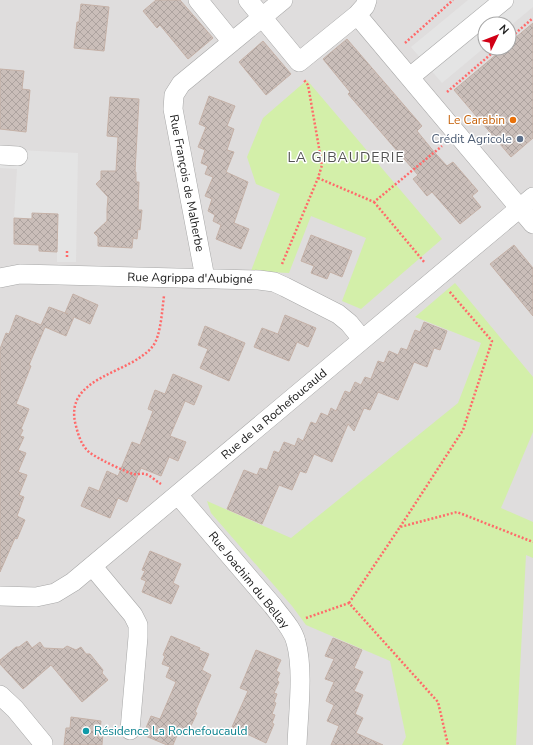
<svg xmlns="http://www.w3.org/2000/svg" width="533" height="745" viewBox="0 0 533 745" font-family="'Nunito Sans',sans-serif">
	<defs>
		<pattern id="building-cross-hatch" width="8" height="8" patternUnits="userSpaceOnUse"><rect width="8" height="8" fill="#cabeb9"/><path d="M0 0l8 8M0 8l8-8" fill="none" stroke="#ada39f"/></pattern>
	</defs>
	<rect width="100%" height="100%" fill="#f2ede6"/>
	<path fill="#dfdddd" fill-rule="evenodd" d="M0 0H533V745H0ZM485 24H509V48H485Z"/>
	<path fill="#d3efa9" d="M307 80 442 239 361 309 342 301 366 238 311 216 289 273 251 271 280 194 256 184 247 157 263 118Z
		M455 283 533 377V432L501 508 533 522V558L526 555 516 745H402L406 737 390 661 306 625 292 606 211 513 207 501 291 538 458 403 481 343 415 317Z"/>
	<path fill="#e4e4e4" d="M468 0H533V7L509 27V24H485V47L442 83 411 47Z
		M19 150 78 153 76 262H57V214L32 213V219L14 218 17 169 0 168V160Z"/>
	<path fill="url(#building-cross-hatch)" stroke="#c5b1a7" d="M156 0H180L213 38 188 59 160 25 157 28 143 11Z
		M81 4 109 7 104 51 74 48 77 22H79Z
		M533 23V138L511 157 454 90 504 48H509V43Z
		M347 39 422 126 417 131 435 153 447 166 453 162 478 191 472 196 481 207 460 224 432 192 427 196 413 179 418 175 348 94 350 92 323 59Z
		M263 41 291 74 266 95 239 62Z
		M0 69 24 71 22 89 30 90 26 132 0 129Z
		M209 96 235 106 227 126 234 129 227 150 234 152 226 172 248 182 234 223 249 229 241 249 216 239 221 225 213 221 215 215 208 211 212 199 205 196 213 177 205 174 208 166 201 163 205 150 198 147 206 127 199 124Z
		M110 97 139 99 135 172H136V182H139L138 210H142L140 230 138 229 137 239 133 238 132 248 98 246V237L94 233 107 221V209L108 197 96 184 101 179V171H116L118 137 107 136Z
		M32 213 58 214 57 252 39 251V245L14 244V218L32 219Z
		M311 235 352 251 342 277 330 272 327 279 311 273 314 266 301 261Z
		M514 245 533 268V316L490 264Z
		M73 294 98 305 90 324 74 317 66 336 45 327 29 365 31 366 16 404 29 409 21 429 23 430 20 436 24 437 18 450 26 453 18 472 27 475 19 495 24 497 17 516 25 520 17 539 15 538 0 572V349L6 333 9 334 16 315 41 325 49 307 68 314 65 313Z
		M285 315 316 328 308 347 297 342 289 361 254 347 262 328 278 334Z
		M424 322 447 331 440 350 434 348 427 367 414 362 398 400 378 392 370 410 364 408 354 431 348 424 332 462 314 454 306 473 300 471 292 490 279 485 262 524 227 509 244 470 257 475 260 468 267 470 274 451 279 453 284 442 295 446 298 438 303 441 311 422 316 424 321 413 328 416 331 408 336 411 345 391 350 393 355 382 361 385 365 377 371 379 378 361 384 363 389 351 398 355 401 348 407 350 415 330 420 332Z
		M205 326 245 343 229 381 200 368 208 349 198 345Z
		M173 374 202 386 194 405 185 401 170 436 186 442 178 461 169 457 161 476 141 468 127 502 118 498 110 518 81 506 89 487 99 491 107 471 118 476 132 442 140 445 153 411 148 409 155 390 165 394Z
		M150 551 181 564 173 583 179 586 171 604 142 592 146 581 141 579 145 571 142 570Z
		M171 636 200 648 199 650 209 654 202 670 211 675 195 712 197 713 188 732 180 728 173 745H167L143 735 151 716 160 719 176 682 166 677 170 667 162 664 165 656 163 655Z
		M333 638 362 650 354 668 363 672 354 691 363 695 355 714 363 718 356 733 383 745H331L339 726 327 721 334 705 326 701 334 682 325 679 334 659 325 656Z
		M27 641 32 648 40 642 44 648 63 649 67 646 76 650 81 647 86 654H90L103 670 102 673 108 680 82 702 51 665 23 689 0 664V660L16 647H19Z
		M256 650 281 660 276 671 280 673 277 680 279 682 274 693 277 694 274 702 276 703 272 714 275 715 272 723 274 724 266 743 232 727 248 691 240 688Z
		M71 717 101 721 100 730 103 732 102 745H64L66 728H70Z"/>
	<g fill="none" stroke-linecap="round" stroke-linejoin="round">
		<defs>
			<path id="minor" d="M198 0 232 42
				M248 0 299 62 357 15 365 6 367 0
				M357 15 533 224
				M410 77 504 0
				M0 155 18 156
				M0 278 20 274 259 280 274 282 285 287 338 314 349 323 362 339
				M205 278 173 109 174 95 181 84 283 0
				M178 495 273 606C281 617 293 629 296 642 304 671 298 715 297 745
				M93 567 133 615 138 625V637L130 730
				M0 596 36 597 55 593 73 582 533 197
				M0 695 15 709 43 743V745"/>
		</defs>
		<use href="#minor" stroke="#a7a7a7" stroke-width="20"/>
		<path stroke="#ff6a6a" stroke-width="2.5" stroke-dasharray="2 2" stroke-linecap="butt" d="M509 39 533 18
			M405 43 453 0
			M447 92 498 48
			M318 178 374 202 442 146
			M374 202 425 263
			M67 257V251
			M282 264 318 178 322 165 308 85 304 80
			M161 484C156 481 150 475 145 474 141 473 137 475 133 474 124 471 103 461 95 456 83 450 79 438 76 426 62 376 130 375 153 346 161 335 162 310 164 296
			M400 527 463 430 492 341 449 291
			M349 603 400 527 457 512 533 542
			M306 618 349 603 438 702 448 745"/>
		<use href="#minor" stroke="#fff" stroke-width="19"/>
	</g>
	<circle fill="#e8710a" stroke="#fff" stroke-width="1.5" cx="513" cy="120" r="4"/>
	<circle fill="#5c6f8a" stroke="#fff" stroke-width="1.5" cx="520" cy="139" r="4"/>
	<circle fill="#0f9aa8" stroke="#fff" stroke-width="1.5" cx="86" cy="731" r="4"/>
	<g text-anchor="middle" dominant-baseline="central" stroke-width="3" stroke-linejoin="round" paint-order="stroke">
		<g font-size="12" fill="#c56008" stroke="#fff" text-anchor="end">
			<text x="505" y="120">Le Carabin</text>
		</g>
		<g font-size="12" fill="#4e5e75" stroke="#fff" text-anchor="end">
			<text x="512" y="139">Crédit Agricole</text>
		</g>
		<g font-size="12" fill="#202020" stroke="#fff">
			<text transform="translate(187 183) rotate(79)">Rue François de Malherbe</text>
			<text transform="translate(190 278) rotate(1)">Rue Agrippa d'Aubigné</text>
			<text transform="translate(274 414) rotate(-40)">Rue de la Rochefoucauld</text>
			<text transform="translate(249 580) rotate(51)">Rue Joachim du Bellay</text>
		</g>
		<g font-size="12" fill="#0d838f" stroke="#fff" text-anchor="start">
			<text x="94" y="731">Résidence La Rochefoucauld</text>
		</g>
		<g font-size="14" letter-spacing="1" fill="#535353" stroke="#fff">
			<text x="346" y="157">LA GIBAUDERIE</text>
		</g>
	</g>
	<g transform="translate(497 36) rotate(47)"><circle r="19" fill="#ffffff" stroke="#a6a6a6"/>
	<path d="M0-3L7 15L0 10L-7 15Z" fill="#d10016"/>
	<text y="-6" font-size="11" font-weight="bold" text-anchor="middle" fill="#202020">N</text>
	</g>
</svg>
